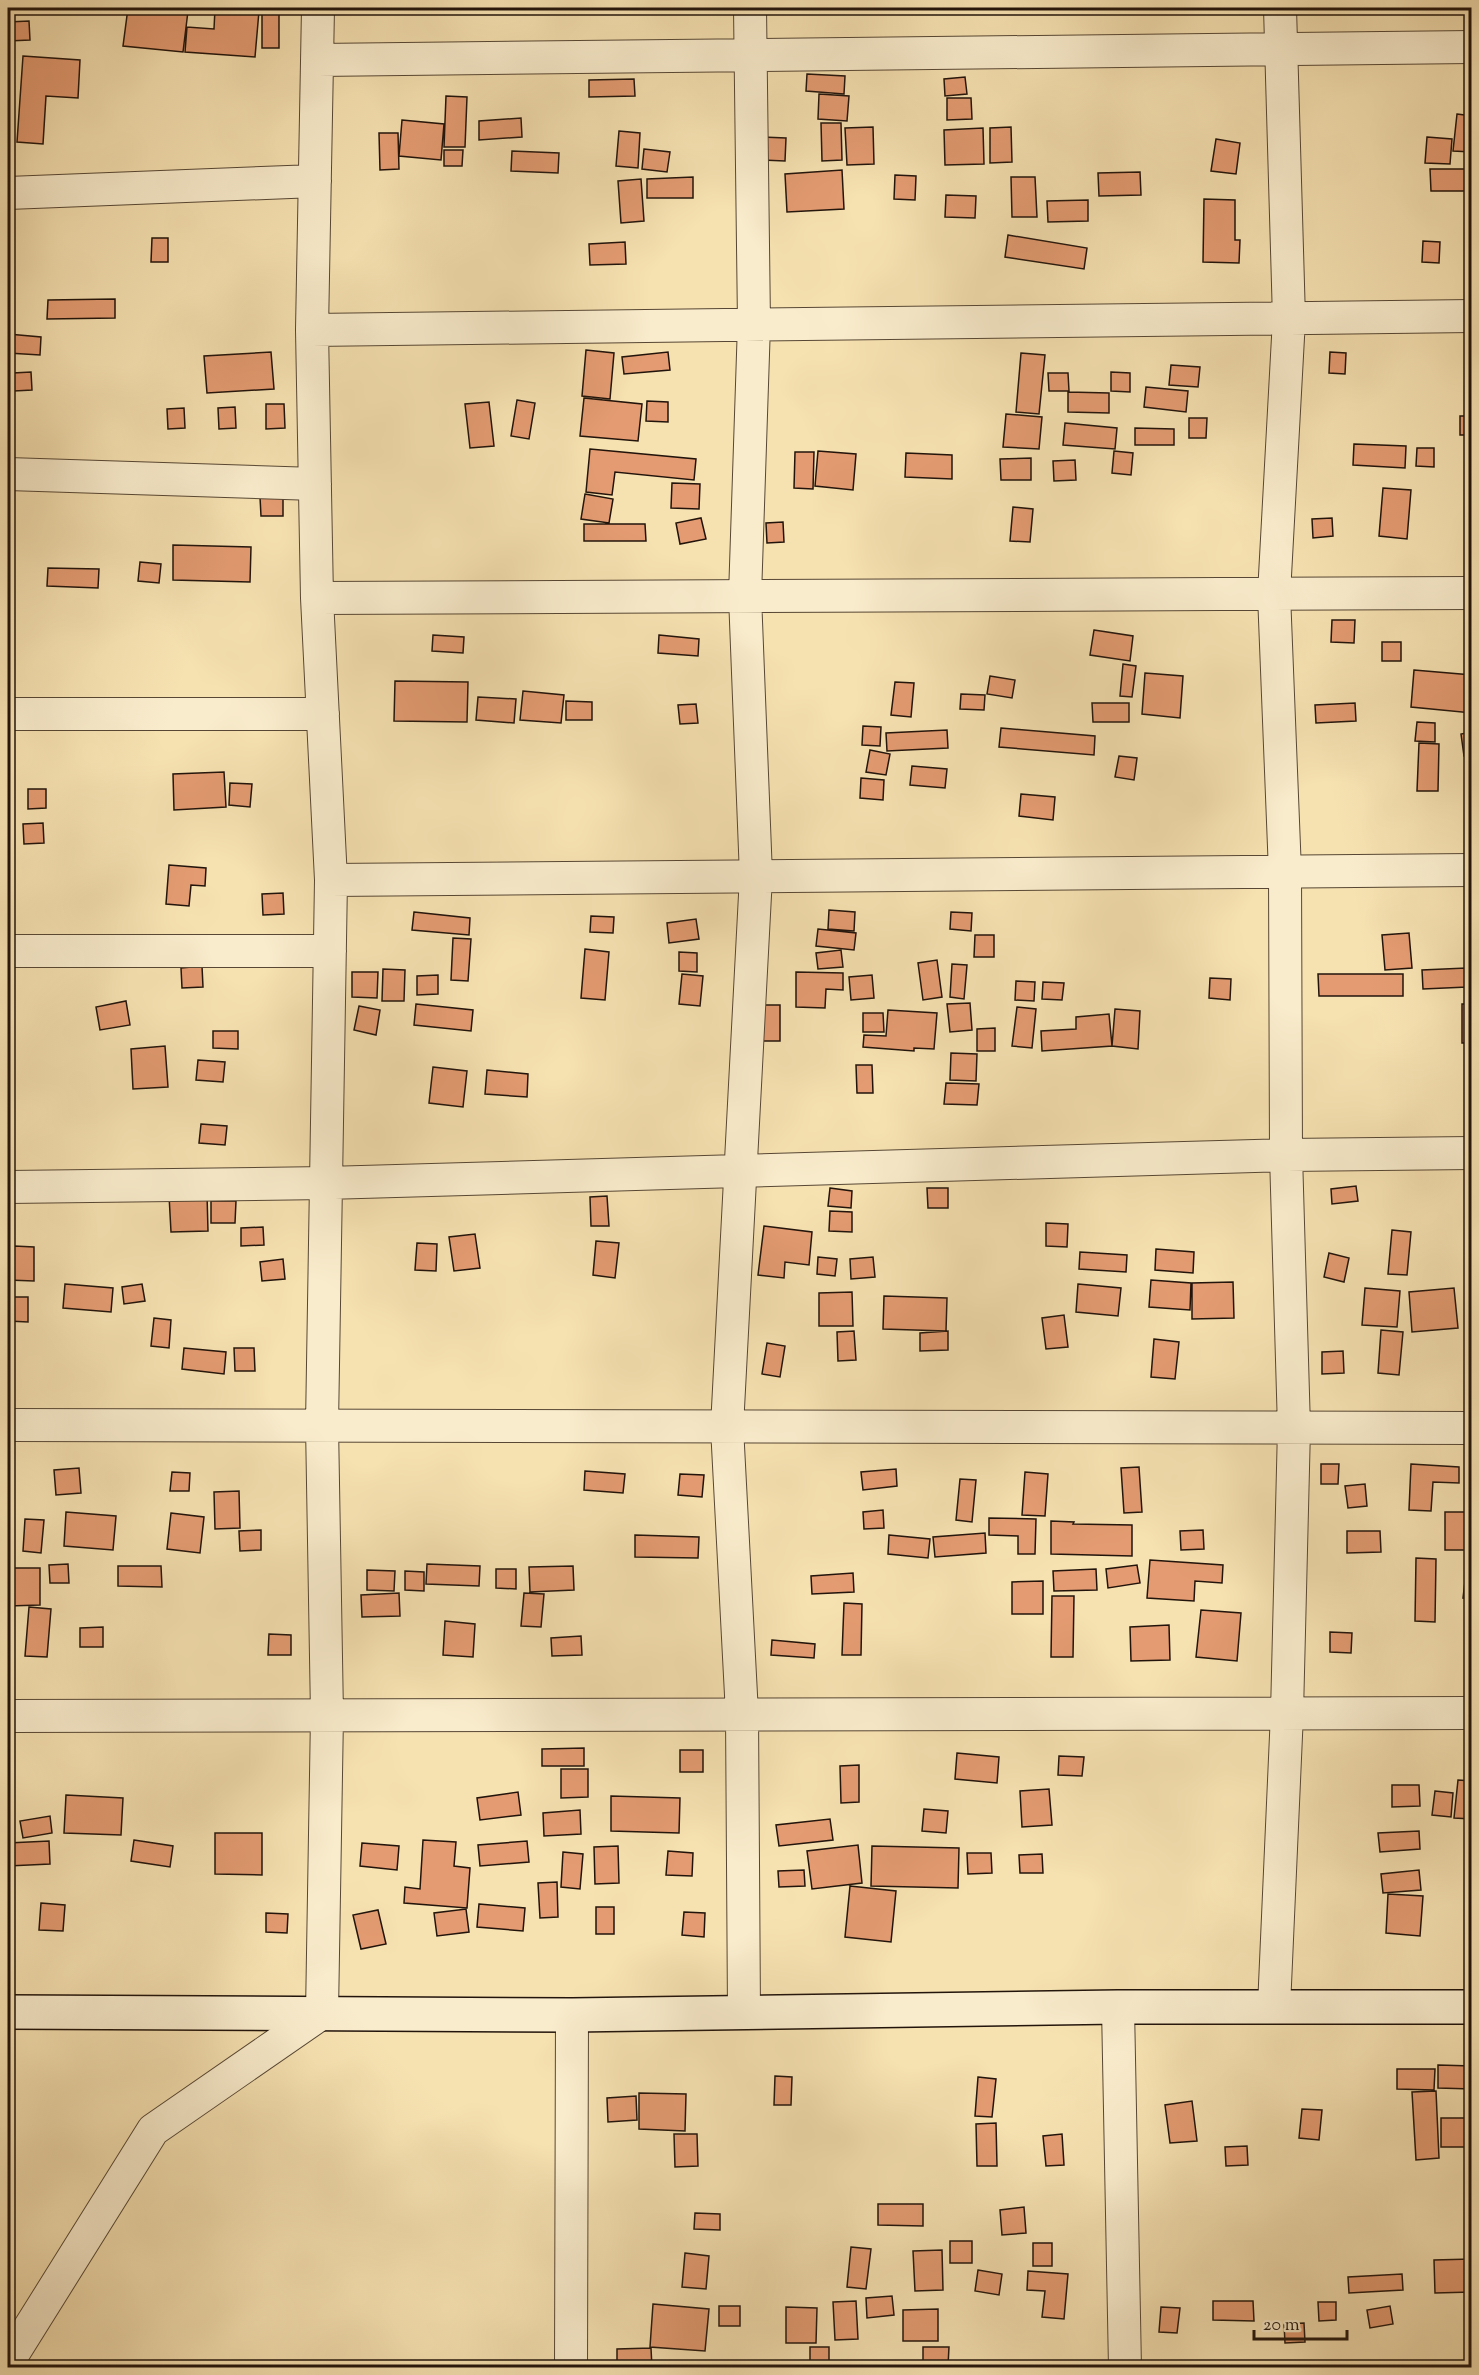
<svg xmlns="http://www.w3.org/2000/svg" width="1479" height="2375" viewBox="0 0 1479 2375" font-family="'Sorts Mill Goudy',serif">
	<rect width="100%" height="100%" fill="#f6e1b1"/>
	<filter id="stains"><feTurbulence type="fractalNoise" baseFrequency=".00333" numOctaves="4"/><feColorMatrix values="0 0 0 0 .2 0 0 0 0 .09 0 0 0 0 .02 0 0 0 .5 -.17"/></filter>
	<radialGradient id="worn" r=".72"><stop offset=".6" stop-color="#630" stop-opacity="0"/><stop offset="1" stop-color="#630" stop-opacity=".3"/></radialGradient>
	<path fill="#e49b71" stroke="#22140b" stroke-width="1.5" d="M128 8 188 11 183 52 123 46Z
		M215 9 259 11 255 57 185 52 187 27 214 29Z
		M262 10H279V48H262Z
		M29 21 30 40 8 41V22Z
		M23 56 80 60 78 98 46 96 43 144 17 142Z
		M807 74 845 76 844 94 806 91Z
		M965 77 967 94 945 96 944 79Z
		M634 79 635 96 589 97V80Z
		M819 94 849 96 847 121 818 119Z
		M446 96 467 97 465 147H444Z
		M947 98H971L972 119 947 120Z
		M1457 114 1472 116V152L1453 151Z
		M521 118 522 137 479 140V121Z
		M402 120 444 124 441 160 399 156Z
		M821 123H841L842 160 822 161Z
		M873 127 874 164 847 165 845 128Z
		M1011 127 1012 162 990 163V128Z
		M983 128 984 164 945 165 944 130Z
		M619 131 640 133 638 168 616 166Z
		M379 133H398L399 169 380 170Z
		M762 137 786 138 785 161 760 160Z
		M1427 137 1452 139 1450 164 1425 163Z
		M1216 139 1240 143 1236 174 1211 171Z
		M644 149 670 152 667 172 642 169Z
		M444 150H463L462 166H444Z
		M512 151 559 153 558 173 511 171Z
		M1430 169H1468V191H1431Z
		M842 170 844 209 787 212 785 174Z
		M1140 172 1141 195 1099 196 1098 173Z
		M895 175 916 176 915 200 894 199Z
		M693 177V198H647V179Z
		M1011 177H1035L1037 217H1012Z
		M641 179 644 221 621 223 618 181Z
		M946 195 976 196 975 218 945 217Z
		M1204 199 1235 200V240H1240L1239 263 1203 262Z
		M1088 200V221L1048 222 1047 201Z
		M1008 235 1087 248 1084 269 1005 257Z
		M152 238H168V262H151Z
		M1423 241 1440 242 1439 263 1422 262Z
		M625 242 626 264 590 265 589 244Z
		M115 299V318L47 319 48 300Z
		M8 334 41 337 40 355 8 353Z
		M586 350 614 353 610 399 582 396Z
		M271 352 274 389 207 393 204 356Z
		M668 352 670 370 624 374 622 357Z
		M1330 352 1346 353 1345 374 1329 373Z
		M1021 353 1045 355 1039 414 1016 412Z
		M1171 365 1200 367 1198 387 1169 385Z
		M31 372 32 390 14 391 13 373Z
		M1111 372 1130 373V392L1111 391Z
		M1048 373H1068L1069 391H1049Z
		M1146 387 1188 391 1186 412 1144 407Z
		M1068 392 1109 393V413L1068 412Z
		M584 398 642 404 638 441 580 436Z
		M517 400 535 403 529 439 511 436Z
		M647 401 668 402V422L646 421Z
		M489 402 494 446 470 448 465 404Z
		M266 404H284L285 428 266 429Z
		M235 407 236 428 219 429 218 408Z
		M184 408 185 428 168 429 167 409Z
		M1006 414 1042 417 1039 449 1003 447Z
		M1460 416H1472V435H1460Z
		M1189 418H1207L1206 438H1189Z
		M1065 423 1117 428 1115 449 1063 445Z
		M1135 428 1174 429V445H1135Z
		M1354 444 1406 446 1405 468 1353 465Z
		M1417 448H1434V467L1416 466Z
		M590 449 696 459 694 480 615 472 612 495 586 492Z
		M818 451 856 454 853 490 815 486Z
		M1114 451 1133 453 1131 475 1112 473Z
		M795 452H814L813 489 794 488Z
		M906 453 952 455V479L905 477Z
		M1031 458V480H1001L1000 459Z
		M1075 460 1076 480 1054 481 1053 461Z
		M672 483 700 484 699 509 671 508Z
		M1383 488 1411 490 1407 539 1379 536Z
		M585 494 613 499 609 523 581 519Z
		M260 497H283V516H261Z
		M1013 507 1033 509 1030 542 1010 541Z
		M701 518 706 539 680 544 676 523Z
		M1332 518 1333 536 1313 538 1312 519Z
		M783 522 784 542 767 543 766 523Z
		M584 524H645L646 541H584Z
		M173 545 251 547 250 582 173 580Z
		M140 562 161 564 159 583 138 581Z
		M48 568 99 569 98 588 47 586Z
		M1332 620H1355L1354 643 1331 642Z
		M1094 630 1133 636 1130 661 1090 655Z
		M433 635 464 637 463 653 432 651Z
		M659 635 699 639 698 656 658 653Z
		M1382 642H1401V661H1382Z
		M1123 664 1136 666 1132 697 1120 696Z
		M1414 670 1472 675V713L1411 707Z
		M1145 673 1183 676 1180 718 1142 714Z
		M990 676 1015 680 1012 698 987 694Z
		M395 681 468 682 467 722 394 721Z
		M895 682 914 683 911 717 891 715Z
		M523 691 564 695 561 723 520 720Z
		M961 694 985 695 984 710 960 709Z
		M478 697 516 699 514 723 476 720Z
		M566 701 592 702V720H566Z
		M1092 703H1129V722H1093Z
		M1355 703 1356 721 1316 723 1315 705Z
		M696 704 698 723 680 724 678 705Z
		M1417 722 1435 723V742L1415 741Z
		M863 726 881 727 880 746 862 745Z
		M1001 728 1095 736 1094 755 999 747Z
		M947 730 948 748 887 751 886 733Z
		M1472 732V755L1464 756 1461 734Z
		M1419 743 1439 744 1438 791H1417Z
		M870 750 890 754 886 775 866 772Z
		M1119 756 1137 758 1134 780 1115 777Z
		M912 766 947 769 945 788 910 785Z
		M224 772 226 807 174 810 173 774Z
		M861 778 884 780 883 800 860 798Z
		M230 783 252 784 250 807 229 805Z
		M28 789H46V808L28 809Z
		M1021 794 1055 797 1053 820 1019 816Z
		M43 823 44 843 24 844 23 824Z
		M169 865 206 868 205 886 191 885 189 906 166 904Z
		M283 893 284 914 263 915 262 894Z
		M829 910 855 912 854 931 828 929Z
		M414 912 470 918 469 935 412 930Z
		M951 912 972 913 971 931 950 929Z
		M591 916 614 917 613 933 590 932Z
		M696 919 699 939 669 943 667 923Z
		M818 929 856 933 854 950 816 946Z
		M1409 933 1412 968 1385 970 1382 935Z
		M975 935H994V957H974Z
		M453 938 471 939 468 981 451 980Z
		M585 949 609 952 605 1000 581 998Z
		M841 950 843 967 818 969 816 953Z
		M679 952 697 953V972L679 971Z
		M937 960 942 997 923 1000 918 963Z
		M952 964 967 965 964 999 950 997Z
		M202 966 203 987 182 988 181 968Z
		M1466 968 1467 987 1423 989 1422 970Z
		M383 969 405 970 404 1001H382Z
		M352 972H378L377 998 352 997Z
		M796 972 843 973V990L826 989 825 1008 796 1007Z
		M682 974 703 976 700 1006 679 1004Z
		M1318 974H1403V996H1319Z
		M438 975V994L417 995V976Z
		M872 975 874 998 851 1000 849 977Z
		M1210 978 1231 979 1230 1000 1209 998Z
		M1016 981 1035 982 1034 1001 1015 1000Z
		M1043 982 1064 983 1062 1000 1042 999Z
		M126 1001 130 1025 100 1030 96 1007Z
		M970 1003 972 1030 950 1032 947 1004Z
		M416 1004 473 1010 471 1031 414 1025Z
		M1462 1004H1472V1043H1462Z
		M761 1005H780V1041H761Z
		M359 1006 380 1010 376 1035 354 1030Z
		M1017 1007 1036 1009 1032 1048 1012 1046Z
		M1115 1009 1140 1011 1138 1049 1112 1046Z
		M888 1010 937 1013 934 1049 914 1048V1051L863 1047 864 1035 886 1036Z
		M863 1013H883L884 1032H863Z
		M1109 1014 1112 1046 1042 1051 1041 1031 1076 1029V1017Z
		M995 1028V1051H977V1029Z
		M213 1031H238V1049L213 1048Z
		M165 1046 168 1087 133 1089 131 1049Z
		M951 1053 977 1054 976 1081 950 1080Z
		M198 1060 225 1062 223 1082 196 1080Z
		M856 1065H872L873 1093H857Z
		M433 1067 467 1071 463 1107 429 1103Z
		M487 1070 528 1074 527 1097 485 1094Z
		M946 1083 979 1084 977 1105 944 1104Z
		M201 1124 227 1126 225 1145 199 1143Z
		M1356 1186 1358 1201 1332 1204 1331 1189Z
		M830 1188 852 1191 851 1208 828 1206Z
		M927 1188H948V1208H928Z
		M207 1194 208 1231 171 1232 169 1195Z
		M607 1196 609 1226H591L590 1197Z
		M211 1201H236L235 1223H211Z
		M830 1211 852 1212V1232L829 1231Z
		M1046 1223 1068 1224 1067 1247 1046 1246Z
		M764 1226 812 1232 809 1265 785 1262 784 1278 758 1275Z
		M263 1227 264 1245 241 1246V1228Z
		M1392 1230 1411 1232 1407 1275 1388 1274Z
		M475 1234 480 1268 454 1271 449 1237Z
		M596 1241 619 1243 615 1278 593 1275Z
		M417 1243 437 1244 436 1271 415 1270Z
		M14 1246 34 1247V1281L8 1280V1261H14Z
		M1156 1249 1194 1252 1193 1273 1155 1270Z
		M1080 1252 1127 1255 1126 1272 1079 1269Z
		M1329 1253 1349 1258 1344 1282 1324 1277Z
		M818 1257 837 1259 835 1276 817 1274Z
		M873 1257 875 1277 851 1279 850 1259Z
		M283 1259 285 1279 262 1281 260 1262Z
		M1151 1280 1191 1283 1190 1310 1149 1307Z
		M1233 1282 1234 1318 1192 1319V1283Z
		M65 1284 113 1288 111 1312 63 1308Z
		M142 1284 145 1301 124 1304 122 1287Z
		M1078 1284 1121 1288 1118 1316 1076 1312Z
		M1365 1288 1400 1291 1397 1327 1362 1325Z
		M1454 1288 1458 1328 1412 1332 1409 1292Z
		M852 1292 853 1326H819V1293Z
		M884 1296 947 1298 946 1331 883 1329Z
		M8 1297H28V1322L8 1321Z
		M1466 1299H1472V1320H1465Z
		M1064 1315 1068 1347 1046 1349 1042 1318Z
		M154 1318 171 1320 169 1348 151 1346Z
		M1381 1330 1403 1332 1399 1375 1378 1373Z
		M854 1331 856 1360 838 1361 837 1332Z
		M948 1331V1350L920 1351V1333Z
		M1154 1339 1179 1342 1175 1379 1151 1377Z
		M767 1343 785 1346 780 1377 762 1374Z
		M184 1348 226 1352 224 1374 182 1369Z
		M234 1348H254L255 1371H235Z
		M1343 1351 1344 1373 1322 1374V1352Z
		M1321 1464H1339L1338 1484H1321Z
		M1411 1464 1459 1467V1483L1433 1482 1431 1511 1409 1510Z
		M1139 1467 1142 1512 1124 1513 1121 1468Z
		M79 1468 81 1493 56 1495 54 1470Z
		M896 1469 897 1486 863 1490 861 1472Z
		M585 1471 625 1474 623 1493 584 1490Z
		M172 1472 190 1473 189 1491H170Z
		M1025 1472 1048 1474 1045 1516 1022 1515Z
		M680 1474 704 1475 702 1497 678 1495Z
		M960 1479 976 1480 972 1522 956 1520Z
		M1365 1484 1367 1506 1348 1508 1345 1486Z
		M239 1491 240 1528 215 1529 214 1492Z
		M883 1510 884 1528 864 1529 863 1512Z
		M66 1512 116 1516 113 1550 64 1546Z
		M1445 1512H1467V1550H1445Z
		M171 1513 204 1517 200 1553 167 1549Z
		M989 1518 1036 1519 1035 1554H1018V1536L989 1535Z
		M25 1519 44 1520 41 1553 23 1551Z
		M1051 1521 1074 1522 1073 1524 1132 1525V1556L1051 1554Z
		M261 1530V1550L240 1551 239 1531Z
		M1203 1530 1204 1549 1181 1550 1180 1531Z
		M1347 1531H1380L1381 1552 1347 1553Z
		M985 1533 986 1553 935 1557 933 1537Z
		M635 1535 699 1537 698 1558 635 1557Z
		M889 1535 930 1539 928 1558 888 1554Z
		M1416 1558 1436 1559 1435 1622 1415 1621Z
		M1150 1560 1223 1565 1222 1583 1195 1581 1194 1601 1147 1598Z
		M68 1564 69 1583H50L49 1565Z
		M427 1564 480 1566 479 1586 426 1584Z
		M1137 1565 1140 1583 1108 1588 1106 1569Z
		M118 1566H161L162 1587 118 1586Z
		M573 1566 574 1590 530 1592 529 1567Z
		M8 1568H40V1605L8 1606Z
		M496 1569H516V1589L496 1588Z
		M1096 1569 1097 1590 1054 1591 1053 1571Z
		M367 1570 395 1571 394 1591 367 1590Z
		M405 1571 424 1572V1591L405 1590Z
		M853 1573 854 1592 812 1594 811 1576Z
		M1466 1573H1472V1599L1463 1598Z
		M1043 1581V1614H1012V1582Z
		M399 1593 400 1616 362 1617 361 1595Z
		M524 1593 544 1594 541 1627 521 1626Z
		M1052 1596H1074L1073 1657H1051Z
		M844 1603 862 1604 861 1655H842Z
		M29 1607 51 1609 47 1657 25 1656Z
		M1201 1610 1241 1613 1237 1661 1196 1657Z
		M445 1621 475 1624 473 1657 443 1655Z
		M1169 1625 1170 1660 1131 1661 1130 1627Z
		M103 1627V1647H80V1628Z
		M1330 1632 1352 1633 1351 1653 1330 1652Z
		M269 1634 291 1635V1655H268Z
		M581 1636 582 1655 552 1656 551 1638Z
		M772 1640 815 1644 814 1658 771 1655Z
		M584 1748V1766H542V1749Z
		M680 1750H703V1772H680Z
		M957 1753 999 1757 997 1783 955 1779Z
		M1059 1756 1084 1757 1082 1776 1058 1775Z
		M859 1765V1802L841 1803 840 1766Z
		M561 1769H588V1797L561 1798Z
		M1458 1780 1472 1781V1819L1454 1818Z
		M1392 1785H1419L1420 1806 1392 1807Z
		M1049 1789 1052 1825 1022 1827 1020 1791Z
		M1435 1791 1453 1793 1451 1817 1432 1815Z
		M518 1792 521 1815 480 1820 477 1798Z
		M66 1795 123 1798 121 1835 64 1833Z
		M611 1796 680 1798 679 1833 611 1831Z
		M924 1809 948 1811 946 1833 922 1831Z
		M580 1810 581 1834 544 1836 543 1813Z
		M50 1816 52 1833 23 1838 20 1821Z
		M830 1819 833 1840 779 1846 776 1825Z
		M1419 1831 1420 1849 1380 1852 1378 1833Z
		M215 1833H262V1875L215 1874Z
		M134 1840 173 1846 170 1867 131 1861Z
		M423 1840 456 1842 454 1866 470 1868 467 1908 404 1903 405 1887 420 1889Z
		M49 1841 50 1864 8 1866V1843Z
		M527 1841 529 1862 480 1866 478 1845Z
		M362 1843 399 1846 397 1870 360 1866Z
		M858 1845 862 1883 812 1889 807 1851Z
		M618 1846 619 1883 595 1884 594 1847Z
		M872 1846 959 1848 958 1888 871 1886Z
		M668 1851 693 1853 692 1876 666 1875Z
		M563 1852 583 1854 580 1889 561 1887Z
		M967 1853H991L992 1873 968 1874Z
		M1042 1854 1043 1873H1020L1019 1855Z
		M804 1870 805 1886 779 1887 778 1871Z
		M1419 1870 1421 1890 1383 1893 1381 1874Z
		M557 1882 558 1917 540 1918 538 1883Z
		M850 1886 896 1891 891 1942 845 1937Z
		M1388 1894 1423 1896 1420 1936 1386 1933Z
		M41 1903 65 1905 63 1931 39 1930Z
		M479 1904 525 1908 523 1931 477 1927Z
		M596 1907H614V1934H596Z
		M466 1909 469 1932 437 1936 434 1913Z
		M378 1910 386 1944 361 1949 353 1915Z
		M684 1912 705 1913 704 1937 682 1935Z
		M266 1913 288 1914 287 1933 266 1932Z
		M1438 2065 1472 2066V2089L1438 2088Z
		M1397 2069H1435L1434 2090 1397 2089Z
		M775 2076 792 2077 791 2105H774Z
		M978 2077 996 2079 992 2117 975 2116Z
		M1436 2091 1439 2158 1416 2160 1412 2092Z
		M639 2093 686 2094 685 2131 639 2129Z
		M636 2096 637 2120 608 2122 607 2098Z
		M1192 2101 1197 2141 1170 2143 1165 2105Z
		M1302 2109 1322 2110 1319 2140 1299 2138Z
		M1441 2118H1471L1470 2147H1441Z
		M996 2123 997 2166H977L976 2124Z
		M674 2134H697L698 2166 675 2167Z
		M1062 2134 1064 2165 1046 2166 1043 2136Z
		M1247 2146 1248 2165 1226 2166 1225 2147Z
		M878 2204H923V2226L878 2225Z
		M1024 2207 1026 2233 1002 2235 1000 2210Z
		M695 2213 720 2214V2230L694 2229Z
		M950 2241H972V2263H950Z
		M1033 2243H1052V2266H1033Z
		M851 2247 871 2249 866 2289 847 2287Z
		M942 2250 943 2290 915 2291 913 2251Z
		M685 2253 709 2256 706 2289 682 2287Z
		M1472 2259V2292L1435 2293 1434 2260Z
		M978 2270 1002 2274 999 2295 975 2291Z
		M1028 2271 1068 2274 1064 2319 1042 2317 1045 2291 1027 2290Z
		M1402 2274 1403 2290 1349 2293 1348 2277Z
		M892 2296 894 2315 867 2318 866 2298Z
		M856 2301 858 2339 835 2340 833 2302Z
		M1213 2301H1253L1254 2321 1213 2320Z
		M1318 2302H1336V2320L1319 2321Z
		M653 2304 709 2309 705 2351 650 2347Z
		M719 2306H740V2326H719Z
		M1390 2306 1393 2324 1370 2328 1367 2310Z
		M786 2307 817 2308 816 2343H786Z
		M1161 2307 1180 2308 1177 2333 1159 2332Z
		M938 2309V2341H903V2310Z
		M1304 2323 1305 2342 1285 2343 1284 2324Z
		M810 2347H829V2368H810Z
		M923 2347H949L948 2366 974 2368H923Z
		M651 2348 652 2368H617V2349Z"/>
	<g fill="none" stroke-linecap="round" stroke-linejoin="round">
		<defs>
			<path id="street" d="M318 60 1472 47
				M8 193 315 181
				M312 330 1472 316
				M8 474 315 484
				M317 598 1472 593
				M8 714H323
				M331 880 1472 870
				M8 951H330
				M8 1187 326 1183 1286 1155 1472 1153
				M8 1425 1472 1428
				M8 1716 1472 1713
				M1118 2007 1125 2368
				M1274 2007 1287 1713 1294 1428 1286 1155 1285 872 1274 594 1289 319 1280 8
				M744 2012 742 1714 727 1427 756 876 745 596 754 324 750 8
				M8 2362 153 2130 322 2013 327 1715 322 1425 331 880 317 598 312 330 318 8
				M571 2368 572 2015"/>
			<path id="secondary" d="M8 2012 572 2015 1118 2007H1472"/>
		</defs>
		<use href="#street" stroke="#574734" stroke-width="34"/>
		<use href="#secondary" stroke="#22140b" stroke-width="36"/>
		<use href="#street" stroke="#f9eccc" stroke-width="32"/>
		<use href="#secondary" stroke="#f9eccc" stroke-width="33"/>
	</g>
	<rect width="1479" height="2375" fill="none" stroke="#f6e1b1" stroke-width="30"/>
	<rect x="9" y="9" width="1461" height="2357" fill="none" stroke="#22140b" stroke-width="3"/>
	<rect x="15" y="15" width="1449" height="2345" fill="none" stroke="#22140b" stroke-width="1.5"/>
	<path d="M1254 2330v9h93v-9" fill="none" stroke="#22140b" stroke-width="3"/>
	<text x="1263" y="2330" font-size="18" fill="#22140b" stroke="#f9eccc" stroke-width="4.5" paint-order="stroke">20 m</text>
	<rect width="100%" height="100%" filter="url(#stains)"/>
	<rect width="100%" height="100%" fill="url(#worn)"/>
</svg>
